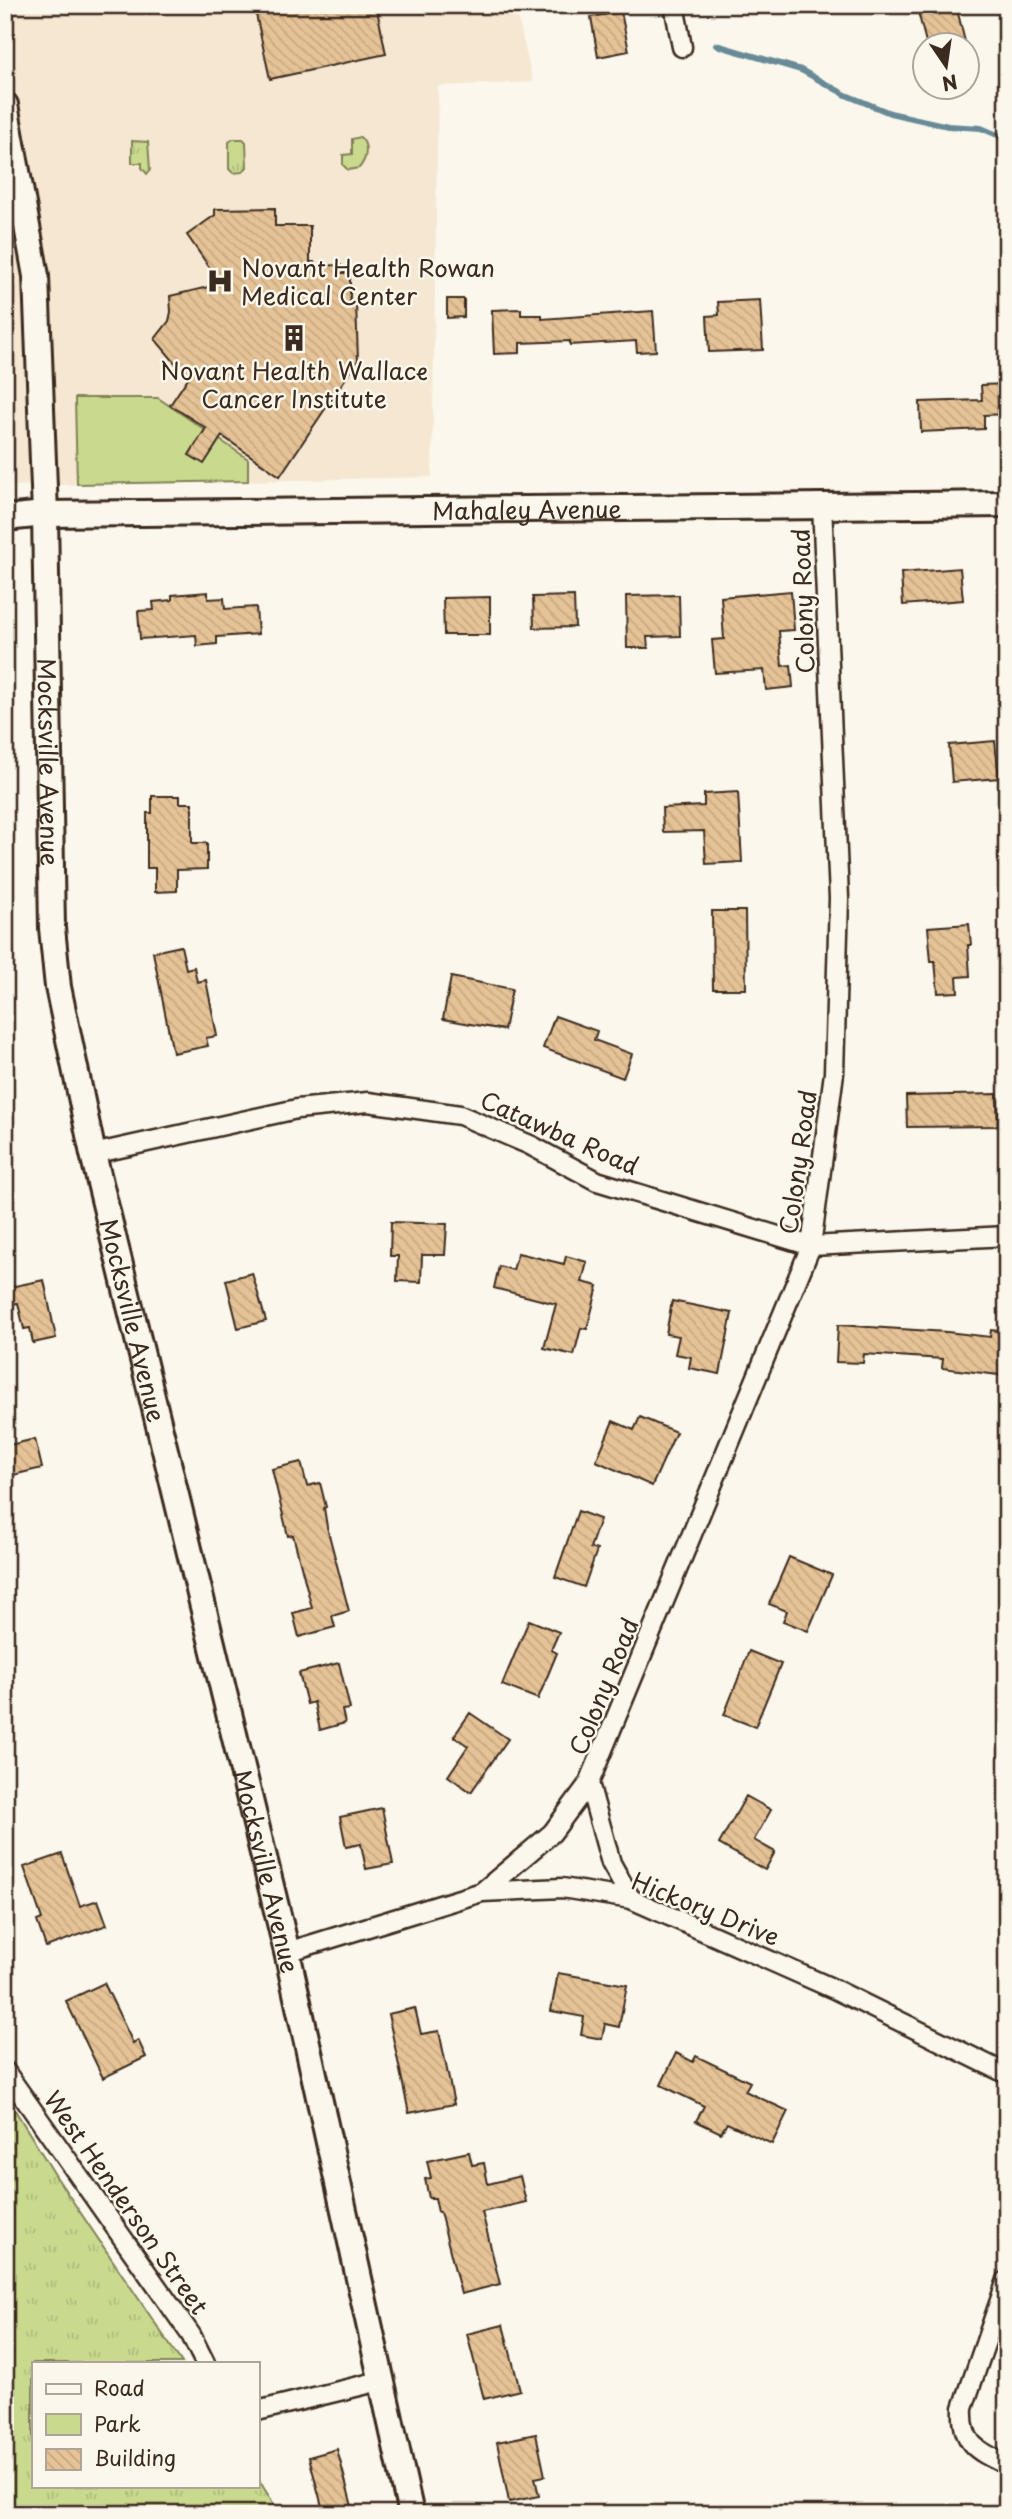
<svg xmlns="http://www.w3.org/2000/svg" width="1012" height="2519" viewBox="0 0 1012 2519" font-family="'Playpen Sans',sans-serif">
	<defs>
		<pattern id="grass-tufts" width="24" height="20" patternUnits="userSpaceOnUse" patternTransform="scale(1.75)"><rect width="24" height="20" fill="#c9da8f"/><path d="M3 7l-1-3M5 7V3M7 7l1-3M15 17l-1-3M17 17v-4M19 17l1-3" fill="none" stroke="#aebb7b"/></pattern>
		<pattern id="building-back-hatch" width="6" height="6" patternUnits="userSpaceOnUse" patternTransform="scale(1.75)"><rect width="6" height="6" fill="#e6c397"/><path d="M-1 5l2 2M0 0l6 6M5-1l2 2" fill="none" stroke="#c6a882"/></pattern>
	</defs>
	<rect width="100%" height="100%" fill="#fbf7ec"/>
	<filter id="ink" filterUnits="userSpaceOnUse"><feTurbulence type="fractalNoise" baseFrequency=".0143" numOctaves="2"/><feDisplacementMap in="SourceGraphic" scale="14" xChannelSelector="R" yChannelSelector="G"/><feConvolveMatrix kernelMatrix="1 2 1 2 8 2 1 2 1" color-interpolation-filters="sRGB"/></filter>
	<g filter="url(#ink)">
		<path fill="#f5e7d2" d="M5 5H515L533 82 438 86 432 477 5 486Z"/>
		<path fill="url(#grass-tufts)" stroke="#828256" stroke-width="2" d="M360 137C369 145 367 159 359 168L348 170 343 165V155L352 154V139Z
			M233 139H243L246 142 247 167 242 172 233 173 229 169V142Z
			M132 141 148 142 150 170 147 174 142 168V163H132Z
			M5 2094 57 2178 182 2363H33V2486H257V2477L280 2514H5Z"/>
		<path fill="#c9da8f" stroke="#828256" stroke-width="2" d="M75 398H158L248 459V481L77 484Z"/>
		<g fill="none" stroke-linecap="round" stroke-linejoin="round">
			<path stroke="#688a97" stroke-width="6" d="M716 45 801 70 846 95 890 113 948 126 981 128 1007 139"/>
		</g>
		<path fill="url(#building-back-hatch)" stroke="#3b2a1e" stroke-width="2" d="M254 5H376L386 54 270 79Z
			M932 5H956L966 46H927L918 12 933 8Z
			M621 12 629 51 598 57 591 17Z
			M275 208V226H310V262H314L315 266 341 265V273H350V303H356L358 360 280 476 222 436 204 464 189 455 206 428 170 405 188 378 155 339 169 321 171 312 170 296 221 284 187 235 215 215V209Z
			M447 299H464V317L447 318Z
			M760 300 763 350 709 352 707 316 719 315 718 302Z
			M521 309V315H542V319L653 311 656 351 637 352 636 341 570 345V341L520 343V353L494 354 492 310Z
			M1007 384V414L984 415V429L921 432 920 402 982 400 981 385Z
			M960 568 963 600 903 605 901 573Z
			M791 591 794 630 779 631 782 666 791 665 793 687 766 690 764 670 715 673 712 640 724 639 721 597Z
			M208 592V599L224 598 225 609 256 607 258 634 217 637V644L197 646 196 635 140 639 138 611 154 610 153 602 172 600V595Z
			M679 595 680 636 647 637 648 648H627L626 596Z
			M574 596 575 627 534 628 533 597Z
			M490 597V635H444L443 598Z
			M995 741 999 778 952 782 949 745Z
			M738 792 742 862 706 864 704 831 663 832 662 808 704 806V794Z
			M152 796H180V803H192V843H207V869L177 870V891L155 892V868H147V813H152Z
			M712 911H745L746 989H713Z
			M969 924 971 945H968L970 976 957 977 958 992 938 993 935 961H931L928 927Z
			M181 946 186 969 194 967 197 982 206 980 217 1036 206 1038 208 1046 173 1053 153 952Z
			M451 977 512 989 504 1030 443 1019Z
			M555 1016 597 1031 594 1040 632 1054 623 1078 543 1048Z
			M997 1094 998 1126 907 1127 906 1096Z
			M391 1222 447 1224 445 1255H422L421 1282 397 1281 398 1256H390Z
			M518 1253 564 1264 566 1256 587 1262 582 1282 598 1286 587 1329 581 1328 574 1355 544 1348 556 1304 494 1288 499 1266 513 1270Z
			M252 1273 266 1321 238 1328 226 1280Z
			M44 1280 56 1338 33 1343 30 1328 24 1329 18 1303 5 1305V1288Z
			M672 1301 732 1313 720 1374 689 1368 691 1357 675 1354 679 1336 666 1334Z
			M838 1325 947 1332 990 1337 991 1330 1007 1332V1376L942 1368 943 1359 864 1354 863 1363 836 1362Z
			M640 1417 676 1432 652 1486 596 1461 613 1421 634 1430Z
			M35 1439 42 1468 5 1477V1446Z
			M301 1462 307 1486 320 1483 326 1507 324 1508 327 1527 349 1611 332 1616 335 1627 299 1637 293 1613 312 1608 293 1535 288 1536 272 1469Z
			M578 1511 600 1519 590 1548 597 1550 584 1587 555 1577Z
			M789 1557 832 1575 808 1631 783 1621 787 1611 769 1604Z
			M529 1620 559 1632 551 1650 557 1653 538 1699 502 1685Z
			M749 1651 781 1664 755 1727 724 1715Z
			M339 1663 350 1709 342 1710 345 1723 320 1730 314 1702 307 1704 299 1673Z
			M470 1713 508 1739 471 1792 448 1776 468 1746 454 1736Z
			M746 1796 771 1810 754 1840 775 1852 765 1870 719 1844Z
			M382 1808 393 1864 366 1869 361 1844 346 1847 340 1817Z
			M62 1854 80 1906 98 1900 107 1925 46 1947 37 1921 42 1919 24 1867Z
			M558 1973 627 1985 619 2027 605 2024 602 2039 581 2035 584 2017 551 2011Z
			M104 1983 133 2043 138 2040 146 2057 103 2078 66 2001Z
			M415 2008 421 2034 439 2031 454 2104 409 2113 388 2014Z
			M676 2053 693 2062 696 2056 750 2082 745 2091 788 2111 772 2144 727 2123 721 2133 696 2121 704 2106 661 2085Z
			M469 2152 472 2165 484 2163 488 2184 520 2176 526 2202 482 2212 500 2284 461 2294 440 2212H438L435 2198H429L425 2179 431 2178 427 2161Z
			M503 2325 520 2390 484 2399 467 2334Z
			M536 2434 545 2476 535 2478 539 2496 509 2502 497 2442Z
			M337 2449 354 2514H324L309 2457Z"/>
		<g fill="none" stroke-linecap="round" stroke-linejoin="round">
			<defs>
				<path id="street" d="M674 5 682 47
					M93 1154 297 1109 368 1102 460 1115 530 1145 597 1181 811 1246 1007 1236
					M589 1783 611 1863 631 1899
					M482 1892 552 1833 589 1783 811 1246 834 1073 839 898 822 504
					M287 1952 482 1892 562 1888 631 1899 834 1989 1007 2074
					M5 2071 191 2335 205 2363
					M1007 2280 963 2408C961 2445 978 2451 1007 2465
					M257 2411 380 2381"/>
				<g id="secondary">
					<path id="s1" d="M5 105 36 276 45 514 52 928 58 987 93 1154 287 1952 411 2514"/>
					<path id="s2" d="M5 518 45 514 1007 504"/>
				</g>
			</defs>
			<use href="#street" stroke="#3b2a1e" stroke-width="23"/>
			<use href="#secondary" stroke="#3b2a1e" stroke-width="30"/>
			<use href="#street" stroke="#fbf7ec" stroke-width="18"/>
			<use href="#secondary" stroke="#fbf7ec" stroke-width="24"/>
		</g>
	</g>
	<defs>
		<symbol id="hospital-bare" viewBox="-9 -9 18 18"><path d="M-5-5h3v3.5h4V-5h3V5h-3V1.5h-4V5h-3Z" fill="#3b2a1e" stroke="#fbf7ec" stroke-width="2.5" paint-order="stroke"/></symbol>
		<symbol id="building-bare" viewBox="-9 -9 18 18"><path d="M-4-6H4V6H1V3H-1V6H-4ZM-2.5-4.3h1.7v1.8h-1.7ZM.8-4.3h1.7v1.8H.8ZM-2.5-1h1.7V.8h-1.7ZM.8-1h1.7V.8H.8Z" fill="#3b2a1e" stroke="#fbf7ec" stroke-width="2.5" paint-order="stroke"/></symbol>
	</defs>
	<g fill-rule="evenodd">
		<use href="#hospital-bare" x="201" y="262" width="38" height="38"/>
		<use href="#building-bare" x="275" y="319" width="38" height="38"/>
	</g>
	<g text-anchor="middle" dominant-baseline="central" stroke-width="5" stroke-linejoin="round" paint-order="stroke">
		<g font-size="24" fill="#3b2a1e" stroke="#fbf7ec" text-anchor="start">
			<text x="241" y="267">Novant Health Rowan<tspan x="241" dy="28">Medical Center</tspan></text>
			<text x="294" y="370" text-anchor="middle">Novant Health Wallace<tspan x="294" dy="28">Cancer Institute</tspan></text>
		</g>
		<g font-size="24" fill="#3b2a1e" stroke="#fbf7ec">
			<text stroke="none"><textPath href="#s2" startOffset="522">Mahaley Avenue</textPath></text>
			<text transform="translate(802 601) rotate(-92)">Colony Road</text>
			<text stroke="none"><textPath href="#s1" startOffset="660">Mocksville Avenue</textPath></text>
			<text transform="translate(560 1132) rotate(24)">Catawba Road</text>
			<text transform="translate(797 1162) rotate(-82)">Colony Road</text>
			<text stroke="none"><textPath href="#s1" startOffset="1227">Mocksville Avenue</textPath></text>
			<text transform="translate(603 1686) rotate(-68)">Colony Road</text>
			<text stroke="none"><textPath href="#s1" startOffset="1794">Mocksville Avenue</textPath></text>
			<text transform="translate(706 1908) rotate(22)">Hickory Drive</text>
			<text transform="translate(127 2202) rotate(55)">West Henderson Street</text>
		</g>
	</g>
	<rect width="1012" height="2519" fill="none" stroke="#fbf7ec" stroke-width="28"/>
	<rect x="14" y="14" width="984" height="2491" fill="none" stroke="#3b2a1e" stroke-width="2.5" filter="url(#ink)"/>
	<rect x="32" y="2362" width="228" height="126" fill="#fbf7ec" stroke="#aea59a" stroke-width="2"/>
	<rect x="46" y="2384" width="35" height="10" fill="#fbf7ec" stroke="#aea59a" stroke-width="2"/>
	<text x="94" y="2396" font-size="21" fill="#3b2a1e">Road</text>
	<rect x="46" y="2414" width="35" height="21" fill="#c9da8f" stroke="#aea59a" stroke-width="2"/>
	<text x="94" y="2432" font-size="21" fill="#3b2a1e">Park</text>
	<rect x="46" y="2449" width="35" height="21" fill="url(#building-back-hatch)" stroke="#aea59a" stroke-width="2"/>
	<text x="94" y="2466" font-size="21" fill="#3b2a1e">Building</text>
	<g transform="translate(946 66) rotate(167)"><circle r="33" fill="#fbf7ec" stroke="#aea59a" stroke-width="2"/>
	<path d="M0-5L12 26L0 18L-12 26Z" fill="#3b2a1e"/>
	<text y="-10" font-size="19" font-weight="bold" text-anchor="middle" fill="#3b2a1e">N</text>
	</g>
</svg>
